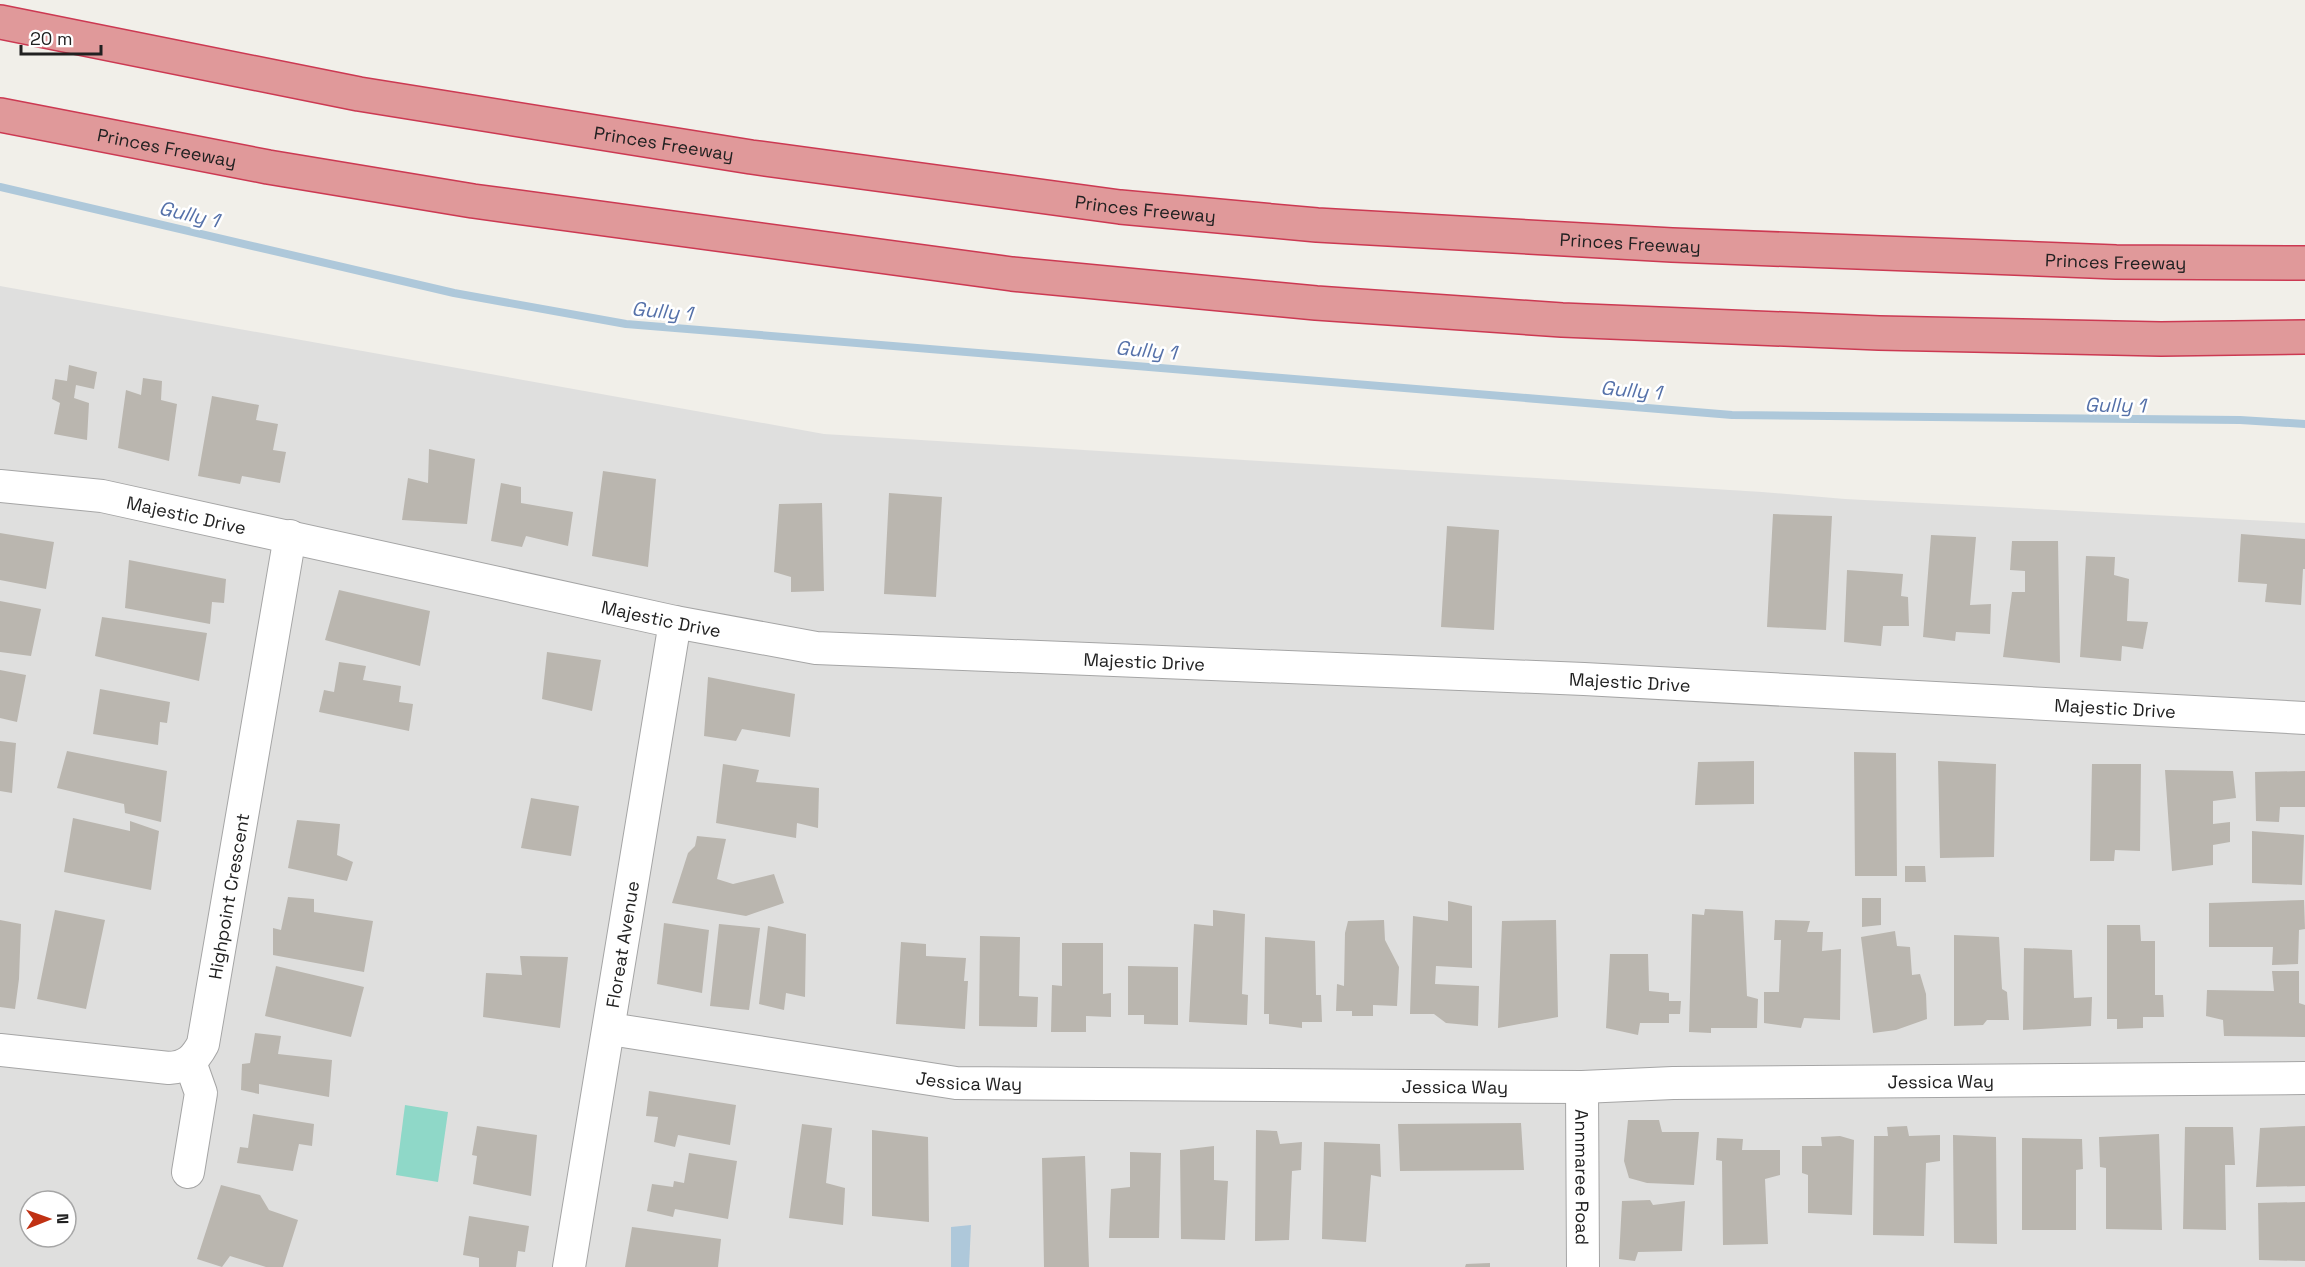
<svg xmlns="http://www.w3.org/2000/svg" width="2305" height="1267" viewBox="0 0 2305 1267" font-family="'Space Grotesk',sans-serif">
	<rect width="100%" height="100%" fill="#f1efe9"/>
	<path fill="#dfdfde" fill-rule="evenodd" d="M0 286 824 434 1762 492 1845 499 2305 523V1267H0ZM30 1201H66V1237H30Z"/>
	<path fill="#8fd8c8" d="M405 1105 448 1112 438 1182 396 1175Z"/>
	<path fill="#aec8da" d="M971 1225 969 1267H951V1227Z"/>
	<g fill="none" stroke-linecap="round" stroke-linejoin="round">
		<path stroke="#aec8da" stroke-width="8" d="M0 187 454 293 626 324 1732 415 2240 420 2305 424"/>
	</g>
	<path fill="#bab6af" d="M69 365 97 372 94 389 76 385 74 398 89 403 87 440 54 434 60 403 52 399 55 379 67 381Z
		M143 378 162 381 161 400 177 404 169 461 118 448 126 390 141 395Z
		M212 396 259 405 256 420 278 424 273 450 286 452 280 483 242 476 240 484 198 476Z
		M429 449 475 459 467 524 402 520 408 478 428 483Z
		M603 471 656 479 648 567 592 556Z
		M501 483 521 487V503L573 512 568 546 526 536 522 547 491 541Z
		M889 493 942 497 936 597 884 594Z
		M822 503 824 591 791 592V577L774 572 779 504Z
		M1773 514 1832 516 1826 630 1767 627Z
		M1447 526 1499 530 1494 630 1441 627Z
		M0 533 54 542 46 589 0 580Z
		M2241 534 2305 539V569H2303L2301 605 2265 602 2267 584 2238 582Z
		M1931 535 1976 537 1970 605 1991 604 1990 634 1956 632 1955 641 1923 637Z
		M2012 541H2058L2060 663 2003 657 2012 592H2025V571L2010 570Z
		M2086 556 2115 557 2114 575 2129 579 2127 621 2148 622 2143 649 2122 646 2121 661 2080 657Z
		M129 560 226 579 224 603 212 602 210 624 125 608Z
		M1847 570 1903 574 1901 596 1908 597 1909 626H1883L1881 646 1844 642Z
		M339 590 430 611 420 666 325 640Z
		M0 601 41 609 31 656 0 652Z
		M102 617 207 633 199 681 95 656Z
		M547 652 601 660 592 711 542 699Z
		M339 662 366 666 363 680 401 686 399 702 413 704 409 731 319 712 324 690 334 692Z
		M0 670 26 675 17 722 0 718Z
		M708 677 795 694 790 737 742 729 736 741 704 736Z
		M100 689 170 702 167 723 160 722 158 745 93 734Z
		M0 741 16 743 12 793 0 791Z
		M67 751 167 771 161 822 125 813 124 804 57 788Z
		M1854 752 1896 753 1897 876H1855Z
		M1754 761V804L1695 805 1698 762Z
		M1938 761 1996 764 1994 857 1940 858Z
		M723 764 759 770 756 782 819 788 818 828 797 823 796 838 716 823Z
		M2092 764H2141L2140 851 2115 850 2114 861H2090Z
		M2165 770 2233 771 2236 798 2213 801V824L2230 822V842L2213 845V865L2172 871Z
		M2305 771V807H2280L2279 822 2256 821 2255 772Z
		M531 798 579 806 571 856 521 848Z
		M73 818 130 831V821L159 831 151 890 64 872Z
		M297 820 340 824 337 855 353 862 347 881 288 868Z
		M2252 831 2304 835 2302 885 2252 883Z
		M697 836 726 839 717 879 733 884 774 874 784 903 746 916 672 903 688 853 695 846Z
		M1905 866H1925L1926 882H1905Z
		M288 897 314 899V912L373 921 364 972 273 955V928L281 930Z
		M1862 898H1881V925L1862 927Z
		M2304 900 2305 929 2299 930 2298 964 2272 965 2273 947H2209V903Z
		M1448 901 1472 906V968L1436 966 1435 984 1479 986 1478 1026 1446 1023 1434 1014H1410L1413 916 1448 921Z
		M1705 909 1743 911 1747 996 1758 999 1757 1028H1711V1033L1689 1032 1692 914 1704 915Z
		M55 910 105 920 86 1009 37 999Z
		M1213 910 1245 914 1242 994 1248 995 1247 1025 1189 1022 1194 924 1213 926Z
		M0 920 21 924 19 979 15 1009 0 1007Z
		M1384 920 1385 940 1399 967 1397 1006 1373 1005V1016H1352V1011H1336L1337 984 1344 986 1345 933 1348 921Z
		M1556 920 1558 1017 1498 1028 1502 921Z
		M1775 920 1810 921 1807 932H1823L1822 951 1841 949 1840 1020 1804 1018 1801 1028 1764 1023V992H1779L1781 940H1774Z
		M664 923 709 930 702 993 657 984Z
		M719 924 760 928 749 1010 710 1006Z
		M2107 925H2140L2141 941H2155V995H2163L2164 1017H2143V1028L2117 1029V1019H2107Z
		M768 926 806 934 805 997 786 993 784 1010 759 1004Z
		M1895 931 1897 946 1910 947 1912 975 1920 974 1926 994 1927 1019 1896 1030 1873 1033 1861 937Z
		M1954 935 1999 937 2002 989 2007 992 2009 1020H1987L1983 1025 1954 1026Z
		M980 936 1020 937 1019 996 1038 997 1037 1027 979 1026Z
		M1265 937 1315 941 1316 995H1321L1322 1022H1302V1028L1269 1024V1014H1264Z
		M901 942 926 944V956L966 958 964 981H968L965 1029 896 1024Z
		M1062 943H1103V994L1111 993V1017L1086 1016V1032H1051L1052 985 1062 986Z
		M2024 948 2072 950 2074 998 2092 997 2091 1026 2023 1030Z
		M1610 954H1648L1649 991 1669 993V1001H1681L1680 1014H1669V1023H1640L1638 1035 1606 1028Z
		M520 956 568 957 560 1028 483 1017 486 973 522 975Z
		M276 966 364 987 351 1037 265 1016Z
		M1128 966 1178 967V1025L1144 1024V1015H1128Z
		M2272 971H2299V1003L2305 1005V1037L2224 1036 2223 1020 2206 1016 2207 990 2274 991Z
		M255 1033 281 1036 278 1054 332 1060 329 1097 259 1084V1094L241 1090 242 1064 250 1063Z
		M649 1091 736 1105 730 1145 678 1135 675 1147 654 1142 658 1117 646 1116Z
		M253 1114 314 1124 312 1146 299 1144 293 1171 237 1163 240 1147 248 1148Z
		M1628 1120H1659L1662 1132H1699L1694 1185 1647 1183 1629 1178 1624 1161Z
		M1521 1123 1524 1170 1400 1171 1398 1124Z
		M802 1124 832 1128 826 1183 845 1188 843 1225 789 1218Z
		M477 1126 537 1135 531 1196 473 1184 477 1156 472 1155Z
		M1907 1126 1909 1136 1940 1135V1161L1926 1163 1924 1236 1873 1235 1874 1136H1888L1887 1127Z
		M2305 1126V1186L2256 1187 2260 1128Z
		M2185 1127H2233L2235 1165H2225L2226 1230 2183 1229Z
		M872 1130 928 1137 929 1222 872 1216Z
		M1256 1130 1277 1131 1280 1144 1302 1142 1301 1170 1292 1171 1289 1240 1255 1241Z
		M2159 1134 2162 1230 2106 1229V1168L2100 1167 2099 1137Z
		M1953 1135 1996 1137 1997 1244 1954 1243Z
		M1840 1136 1854 1140 1852 1215 1808 1213V1175L1802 1173V1146H1822L1821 1137Z
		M1717 1138 1743 1139 1742 1150H1780V1175L1765 1179 1768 1244 1723 1245 1722 1161 1716 1160Z
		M2022 1138 2082 1139 2083 1169 2076 1170V1230H2022Z
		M1324 1142 1380 1144 1381 1177 1371 1175 1366 1242 1322 1239Z
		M1214 1146V1180L1228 1181 1225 1240 1181 1239 1180 1150Z
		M1130 1152 1161 1153 1159 1238H1109L1111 1189 1130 1187Z
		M689 1153 737 1161 728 1219 675 1209 673 1217 647 1211 652 1184 673 1187 674 1181 684 1183Z
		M1085 1156 1089 1267H1044L1042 1158Z
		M221 1185 260 1195 269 1210 298 1220 283 1267H266L230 1256 222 1267 197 1259Z
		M1650 1200 1653 1205 1685 1201 1682 1251 1638 1252 1635 1261 1619 1259 1622 1201Z
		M2305 1202V1261L2259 1260 2258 1203Z
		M469 1216 529 1226 525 1252 518 1251 516 1267H479V1258L463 1255Z
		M632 1227 721 1239 718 1267H625Z
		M1490 1263V1267H1465L1466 1264Z"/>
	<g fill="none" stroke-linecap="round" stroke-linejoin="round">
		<defs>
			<g id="minor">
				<path id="s1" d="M0 486 102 496 675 622 816 648 1584 679 2305 718"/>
				<path id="s2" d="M610 1029 956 1083 1582 1087 1673 1083 2305 1078"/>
				<path id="s3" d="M0 1050 169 1068C187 1067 195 1059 203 1044L290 536"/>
				<path id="s4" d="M1582 1087 1583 1267"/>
				<path d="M188 1172 201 1093 190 1062"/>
				<path id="s5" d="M569 1267 675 622"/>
			</g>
			<g id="highway">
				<path id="s6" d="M0 22 359 94 751 157 1120 207 1317 225 1672 245 2116 262 2305 263"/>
				<path id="s7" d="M0 115 268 167 473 201 1012 274 1316 303 1562 320 1879 333 2161 339 2305 337"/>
			</g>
		</defs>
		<use href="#minor" stroke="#a5a5a5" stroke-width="34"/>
		<use href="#highway" stroke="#cc3952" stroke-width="36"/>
		<use href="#minor" stroke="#fff" stroke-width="32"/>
		<use href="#highway" stroke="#e0999a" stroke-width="33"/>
	</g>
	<g text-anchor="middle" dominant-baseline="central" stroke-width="5" stroke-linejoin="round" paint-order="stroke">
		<g font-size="18" fill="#212121" stroke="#fff">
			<text stroke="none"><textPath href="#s6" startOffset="675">Princes Freeway</textPath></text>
			<text stroke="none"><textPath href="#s7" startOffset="170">Princes Freeway</textPath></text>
			<text stroke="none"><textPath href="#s6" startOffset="1161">Princes Freeway</textPath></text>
			<text stroke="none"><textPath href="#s6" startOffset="1647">Princes Freeway</textPath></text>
			<text stroke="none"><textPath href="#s6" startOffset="2133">Princes Freeway</textPath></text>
			<text stroke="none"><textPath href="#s1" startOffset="189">Majestic Drive</textPath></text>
			<text stroke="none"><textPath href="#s1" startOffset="675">Majestic Drive</textPath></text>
			<text stroke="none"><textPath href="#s1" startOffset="1161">Majestic Drive</textPath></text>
			<text stroke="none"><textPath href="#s1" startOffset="1647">Majestic Drive</textPath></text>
			<text stroke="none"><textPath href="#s1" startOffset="2133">Majestic Drive</textPath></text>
			<text stroke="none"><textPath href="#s3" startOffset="364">Highpoint Crescent</textPath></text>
			<text stroke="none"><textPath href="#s5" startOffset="327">Floreat Avenue</textPath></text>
			<text stroke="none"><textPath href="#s2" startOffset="363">Jessica Way</textPath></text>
			<text stroke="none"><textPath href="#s2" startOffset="1335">Jessica Way</textPath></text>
			<text stroke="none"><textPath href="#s2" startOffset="849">Jessica Way</textPath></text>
			<text stroke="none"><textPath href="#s4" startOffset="90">Annmaree Road</textPath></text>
		</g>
		<g font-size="20" font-style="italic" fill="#5571a9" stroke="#fff">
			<text transform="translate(189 214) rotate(13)">Gully 1</text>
			<text transform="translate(662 311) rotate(5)">Gully 1</text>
			<text transform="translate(1146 350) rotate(5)">Gully 1</text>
			<text transform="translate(1631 390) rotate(5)">Gully 1</text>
			<text transform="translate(2115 405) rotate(1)">Gully 1</text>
		</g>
	</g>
	<g transform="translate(48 1219) rotate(89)"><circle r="28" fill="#ffffff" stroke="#a6a6a6" stroke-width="1.5"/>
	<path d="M0-4.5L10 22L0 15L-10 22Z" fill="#c03113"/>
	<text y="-9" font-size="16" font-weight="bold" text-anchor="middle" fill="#212121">N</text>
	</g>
	<path d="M21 45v9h80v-9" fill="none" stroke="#212121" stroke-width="3"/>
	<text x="30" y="45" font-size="18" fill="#212121" stroke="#ffffff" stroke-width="4.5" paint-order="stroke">20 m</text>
</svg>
